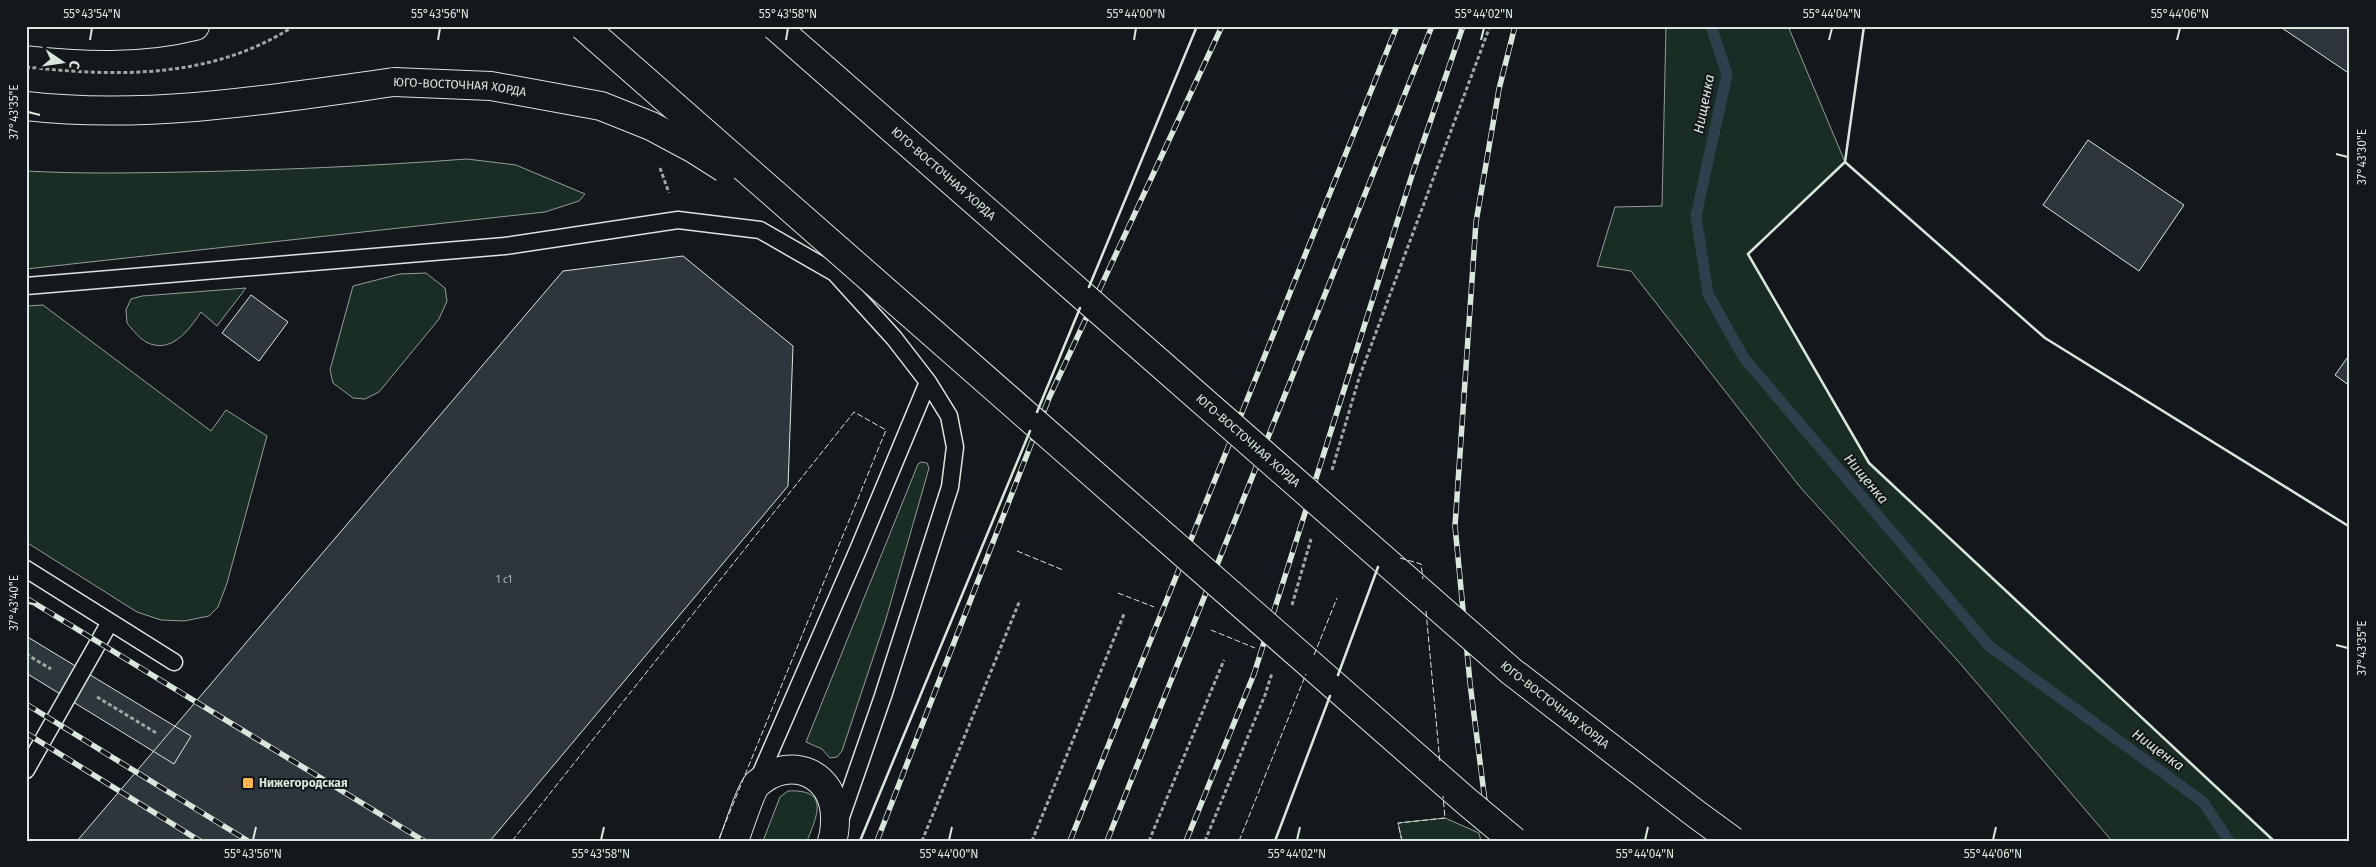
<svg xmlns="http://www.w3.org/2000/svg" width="2376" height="867" viewBox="0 0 2376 867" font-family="'Fira Sans',sans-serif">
	<rect width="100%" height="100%" fill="#14181c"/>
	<path fill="#1a2d24" stroke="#939e99" d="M1666 26H1788L1845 162 1748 254 1869 463 2274 841H2112L1958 661 1800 487 1631 271 1597 266 1615 207 1662 206Z
		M467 159 516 165 585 194 579 201 545 212 26 269V171C80 174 133 173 186 172 280 170 373 166 467 159Z
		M426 273 445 288 447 301 439 319 379 392 365 399 353 398 333 383 330 370 353 286 400 274Z
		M246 288 217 326 201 312C189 330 171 355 146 342 139 338 132 329 127 323L126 310 131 299 142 296Z
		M43 305 211 431 226 410 267 436 227 583 218 607 209 616 184 621 161 620 137 612 26 542V306Z
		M921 462 927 463 929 468 886 619 842 751 837 757 830 758 822 749 806 742 918 464Z
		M788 791C829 789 818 814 807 841H763L780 797Z
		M1445 818 1479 833 1481 841H1402L1398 823Z"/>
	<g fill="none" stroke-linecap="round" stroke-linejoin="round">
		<path stroke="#2f3f4d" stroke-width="11" d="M1711 26 1727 74 1696 216 1708 294 1744 358 1989 646 2203 802 2229 841"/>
	</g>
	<path fill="#2c363c" stroke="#d8e6dc" d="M2279 26H2350V74Z
		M2088 140 2184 205 2139 271 2043 205Z
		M683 256 793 346 788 486 490 841H77L563 271Z
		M251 295 288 322 259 361 222 333Z
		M2350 354V386L2335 375Z
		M26 636 191 736 174 764 26 673Z"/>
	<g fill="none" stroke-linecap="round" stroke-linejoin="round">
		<defs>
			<path id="service" d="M26 286 505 246 678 220 760 230 835 273 894 338 928 382 949 416 955 447 950 487 883 696 839 823
				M26 569 174 662
				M26 770 110 622
				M757 782 858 550 928 382"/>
			<path id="minor" d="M734 841C738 830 751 790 757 784 790 754 835 773 835 818 835 826 835 833 832 841"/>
			<path id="primary" d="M26 31C82 37 140 40 195 26
				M26 106C148 120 274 99 394 82"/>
		</defs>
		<use href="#service" stroke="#d8e6dc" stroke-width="19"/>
		<use href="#minor" stroke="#d8e6dc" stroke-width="30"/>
		<use href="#primary" stroke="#d8e6dc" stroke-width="30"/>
		<path stroke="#9da8a2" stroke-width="3" stroke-dasharray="4 2.5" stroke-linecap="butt" d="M26 67C119 77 212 79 294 26
			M660 168 669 193
			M1332 470 1359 378 1490 26
			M1292 605 1311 539
			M26 654 51 669
			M97 697 158 734
			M922 841 1020 600
			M1032 841 1124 614
			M1149 841 1224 660
			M1205 841 1265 695 1272 673"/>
		<use href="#service" stroke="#14181c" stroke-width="16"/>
		<use href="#minor" stroke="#14181c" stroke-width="28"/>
		<use href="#primary" stroke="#14181c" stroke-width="28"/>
		<defs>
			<path id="rail" d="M26 598 424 841
				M26 704 248 841
				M26 733 200 841
				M877 841 1049 398 1222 26
				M1070 841 1397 26
				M1107 841 1432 26
				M1186 841 1254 674 1413 172 1463 26
				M1492 841 1488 825 1470 683 1455 526 1476 222 1499 89 1515 26"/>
		</defs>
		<use href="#rail" stroke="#d8e6dc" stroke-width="5.5"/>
		<use href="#rail" stroke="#14181c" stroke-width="4" stroke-dasharray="11" stroke-linecap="butt"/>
		<defs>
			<g id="primary-bridge">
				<path d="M583 26 1466 801 1514 841"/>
				<path id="s1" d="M775 26 1511 671 1696 814 1733 841"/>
				<path id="s2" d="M394 82 491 86 601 106 651 126 694 149 724 168"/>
			</g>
		</defs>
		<use href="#primary-bridge" stroke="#d8e6dc" stroke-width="30" stroke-linecap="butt"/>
		<use href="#primary-bridge" stroke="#14181c" stroke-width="28"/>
		<path stroke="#d8e6dc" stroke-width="1" stroke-dasharray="6 2.5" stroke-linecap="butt" d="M1017 551 1063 570
			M1400 558 1421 564 1423 579
			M1118 593 1154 607
			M1426 611 1440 763
			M1211 630 1255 648
			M1314 655 1337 598
			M512 841 854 412 886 430 718 841
			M1239 841 1306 674
			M1402 841 1398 823 1445 818 1443 796"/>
		<path stroke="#d8e6dc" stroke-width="2.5" d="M1845 162 1864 26
			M1089 287 1197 26
			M1037 412 1080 308
			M1338 675 1378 567
			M860 841 1030 431
			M1275 841 1330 696
			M2274 841 1869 463 1748 254 1845 162 2045 338 2350 527"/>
	</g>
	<path fill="none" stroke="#d8e6dc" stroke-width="2" d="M90 40 92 28M438 40 440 28M786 40 788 28M1134 40 1136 28M1481 40 1484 28M1829 40 1832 28M2177 40 2180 28M28 112 40 115M2336 154 2348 157M28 603 40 605M2336 645 2348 648M253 840 256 827M601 840 604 827M949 840 952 827M1297 840 1300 827M1645 840 1648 827M1993 840 1996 827"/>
	<rect fill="#ffb74d" stroke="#14181c" stroke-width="2" x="242" y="777" width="12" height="12" rx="2.5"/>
	<g text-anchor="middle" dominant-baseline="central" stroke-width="4" stroke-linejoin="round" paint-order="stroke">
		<g font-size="10" fill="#adbab4">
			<text x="504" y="580">1 с1</text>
		</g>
		<g font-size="12" fill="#d8e6dc" stroke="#14181c">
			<text stroke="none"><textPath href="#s2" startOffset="66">ЮГО-ВОСТОЧНАЯ ХОРДА</textPath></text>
			<text stroke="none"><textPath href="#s1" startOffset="224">ЮГО-ВОСТОЧНАЯ ХОРДА</textPath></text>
			<text stroke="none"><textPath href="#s1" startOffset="629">ЮГО-ВОСТОЧНАЯ ХОРДА</textPath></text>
			<text stroke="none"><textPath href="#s1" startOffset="1034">ЮГО-ВОСТОЧНАЯ ХОРДА</textPath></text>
		</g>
		<g font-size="12" font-weight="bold" fill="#d8e6dc" stroke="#14181c" text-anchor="start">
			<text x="259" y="783">Нижегородская</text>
		</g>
		<g font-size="14" font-style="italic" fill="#d8e6dc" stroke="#14181c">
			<text transform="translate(1704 104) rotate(-79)">Нищенка</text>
			<text transform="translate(1866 479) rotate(50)">Нищенка</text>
			<text transform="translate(2158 750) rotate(36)">Нищенка</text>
		</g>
	</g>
	<rect width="2376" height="867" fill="none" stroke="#14181c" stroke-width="55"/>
	<g transform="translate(62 62) rotate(103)" stroke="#14181c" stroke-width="4" paint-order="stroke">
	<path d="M0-4L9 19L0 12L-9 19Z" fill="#d8e6dc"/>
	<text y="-8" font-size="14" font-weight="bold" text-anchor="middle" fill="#d8e6dc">С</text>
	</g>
	<rect x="28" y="28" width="2320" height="812" fill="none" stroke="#d8e6dc" stroke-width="2"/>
	<g font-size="12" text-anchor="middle" fill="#d8e6dc">
		<text x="92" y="18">55°43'54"N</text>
		<text x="440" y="18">55°43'56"N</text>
		<text x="788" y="18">55°43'58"N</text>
		<text x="1136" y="18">55°44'00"N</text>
		<text x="1484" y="18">55°44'02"N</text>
		<text x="1832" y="18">55°44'04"N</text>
		<text x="2180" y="18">55°44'06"N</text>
		<text transform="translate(14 112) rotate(-90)" y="4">37°43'35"E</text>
		<text transform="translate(2362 157) rotate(-90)" y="4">37°43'30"E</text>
		<text transform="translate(14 603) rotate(-90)" y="4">37°43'40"E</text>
		<text transform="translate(2362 648) rotate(-90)" y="4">37°43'35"E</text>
		<text x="253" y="858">55°43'56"N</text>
		<text x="601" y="858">55°43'58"N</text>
		<text x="949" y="858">55°44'00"N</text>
		<text x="1297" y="858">55°44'02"N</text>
		<text x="1645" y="858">55°44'04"N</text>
		<text x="1993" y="858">55°44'06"N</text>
	</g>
</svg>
